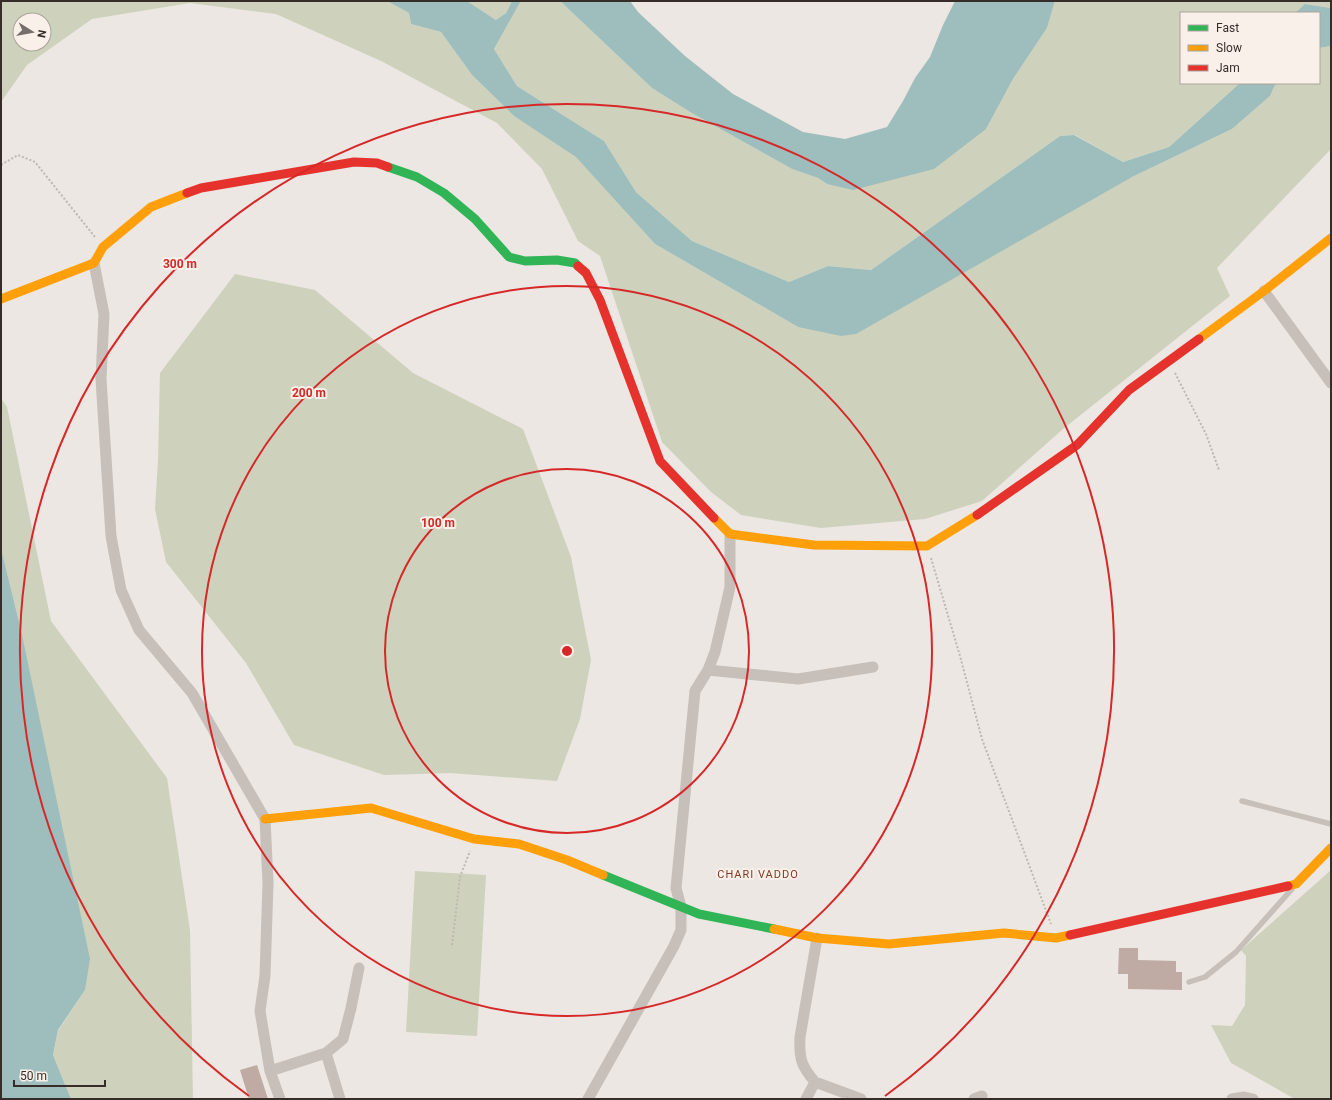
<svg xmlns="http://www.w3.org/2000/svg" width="1332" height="1100" viewBox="0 0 1332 1100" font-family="Roboto,sans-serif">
	<rect width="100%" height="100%" fill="#ece7e2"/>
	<path fill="#ced2bc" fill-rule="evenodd" d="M1 1H387L409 13 411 24 441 32 472 75 514 116 576 156 655 244 798 327 1132 177 1232 129 1270 96 1276 83H1319V48L1331 46V149L1217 268 1230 296 1063 429 982 501 925 519 821 528 741 515 711 492 662 442 600 256 578 241 542 169 497 123 381 61 276 14 190 3 92 19 27 65 1 102ZM20 20H44V44H20Z
		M467 1H512L506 13 496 20Z
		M521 1H560L652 88 690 112 792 169 818 178 827 184 986 129 1013 79 1047 28 1055 1H1331V8L1305 4 1295 13H1181V83H1240L1169 147 1123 162 1075 135 1060 136 871 270 828 266 789 282 692 241 636 192 604 141 517 86 494 49Z
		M235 274 315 290 413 373 523 429 571 557 591 660 580 719 557 781 450 773 384 775 294 745 246 663 166 562 155 509 158 460 160 373Z
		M1 398 7 407 51 621 167 778 190 930 193 1099H71L53 1055 58 1031 85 990 21 630 1 548Z
		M1331 870V1099H1295L1231 1063 1211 1025 1232 1026 1245 1005 1246 956 1241 950Z
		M415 871 486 875 477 1036 406 1032Z"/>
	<path fill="#9ebebd" d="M387 1H467L496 20 506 13 512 1H521L494 49 517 86 604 141 636 192 692 241 789 282 828 266 871 270 1060 136 1074 135 1123 162 1169 147 1240 83H1276L1270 96 1232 129 1132 177 856 334 841 336 798 327 655 244 576 157 514 116 472 75 441 32 411 24 409 13Z
		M560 1H630L638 12 685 56 733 94 803 132 845 139 887 127 903 101 915 78 930 57 943 25 955 1H1055L1047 28 1013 79 986 129 934 169 853 190 827 184 818 178 792 169 690 112 652 88Z
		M1305 4 1331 8V46L1319 48V13H1295Z
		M1 548 21 630 90 959 85 990 58 1030 53 1055 71 1099H1Z"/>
	<path fill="#bfaba4" d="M1119 948H1138V960L1176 961V972H1182V990L1128 989V974H1118Z
		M257 1065 268 1099H249L240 1070Z"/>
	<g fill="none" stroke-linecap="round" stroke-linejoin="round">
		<path stroke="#beb8b3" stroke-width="2" stroke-dasharray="2 2" stroke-linecap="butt" d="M1 165 18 155 35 162 95 237
			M1175 373 1206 434 1219 470
			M931 558 960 656 982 739 1051 924
			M452 945 460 877 470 851"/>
		<path stroke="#c6bfba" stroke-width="5.5" d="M1242 801 1331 824
			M1189 982 1205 977 1236 952 1292 889"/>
		<path stroke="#c6bfba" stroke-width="11" d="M94 263 104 314 101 379 111 536 121 590 139 630 192 693 265 819 268 883 265 976 260 1011 270 1071 280 1099
			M1264 291 1331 383
			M708 670 798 679 873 667
			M326 1053 340 1099
			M270 1071 326 1053 343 1039 351 1008 359 968
			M815 1082C801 1066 799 1058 800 1037L817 938
			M588 1099 674 946 681 930V907L676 888 695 691 708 670 715 652 730 587V534
			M806 1099 815 1082 861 1099
			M974 1099 982 1096
			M1232 1099 1244 1097 1253 1099"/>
		<path stroke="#30b455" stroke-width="9" d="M388 167 417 177 444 193 475 219 509 257 525 261 557 260 575 263 578 266
			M603 875 699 914 774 929"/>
		<path stroke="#ff9f0a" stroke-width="9" d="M1 299 94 263 103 247 151 207 187 193
			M1199 339 1264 291 1331 238
			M714 518 730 534 814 545 927 546 977 515
			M265 819 371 808 474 839 519 844 567 860 603 875
			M1288 886 1296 884 1331 848
			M774 929 817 938 889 944 1004 933 1056 938 1070 935"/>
		<path stroke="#e5322d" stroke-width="9" d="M187 193 201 188 354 162 377 163 388 167
			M578 266 586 273 600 300 660 461 714 518
			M977 515 1077 445 1129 390 1199 339
			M1070 935 1288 886"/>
	</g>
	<g fill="none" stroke="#d62828" stroke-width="2">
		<circle cx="567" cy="651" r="182"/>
		<circle cx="567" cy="651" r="365"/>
		<path d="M249 1096A547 547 0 1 1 885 1096"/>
	</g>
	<g text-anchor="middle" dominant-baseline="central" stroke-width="4" stroke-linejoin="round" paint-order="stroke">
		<g font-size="11" letter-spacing="1" fill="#823925" stroke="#f9f1e9">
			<text x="758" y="874">CHARI VADDO</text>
		</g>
	</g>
	<circle cx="567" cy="651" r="6" fill="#d62828" stroke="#f9f1e9" stroke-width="2"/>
	<g font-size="12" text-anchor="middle" font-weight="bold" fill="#d62828" stroke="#f9f1e9" stroke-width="4" stroke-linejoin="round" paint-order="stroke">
		<text x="180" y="268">300 m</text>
		<text x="309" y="397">200 m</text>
		<text x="438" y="527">100 m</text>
	</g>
	<rect width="1332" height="1100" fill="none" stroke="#362d29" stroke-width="4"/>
	<rect x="1180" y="12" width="140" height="72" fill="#f9f1e9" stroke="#aba39c"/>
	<rect x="1188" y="25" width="20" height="6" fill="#30b455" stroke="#aba39c"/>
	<text x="1216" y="32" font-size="12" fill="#362d29">Fast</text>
	<rect x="1188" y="45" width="20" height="6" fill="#ff9f0a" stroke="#aba39c"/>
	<text x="1216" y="52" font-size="12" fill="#362d29">Slow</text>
	<rect x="1188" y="65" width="20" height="6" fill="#e5322d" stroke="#aba39c"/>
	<text x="1216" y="72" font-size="12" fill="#362d29">Jam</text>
	<g transform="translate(32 32) rotate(101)"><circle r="19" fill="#f9f1e9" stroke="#aba39c"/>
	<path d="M0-3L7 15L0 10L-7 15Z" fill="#766e6a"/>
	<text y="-6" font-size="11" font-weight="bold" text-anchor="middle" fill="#362d29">N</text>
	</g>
	<path d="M14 1080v6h91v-6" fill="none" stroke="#362d29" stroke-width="2"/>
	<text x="20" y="1080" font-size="12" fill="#362d29" stroke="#f9f1e9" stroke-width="3" paint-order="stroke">50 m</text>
</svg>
